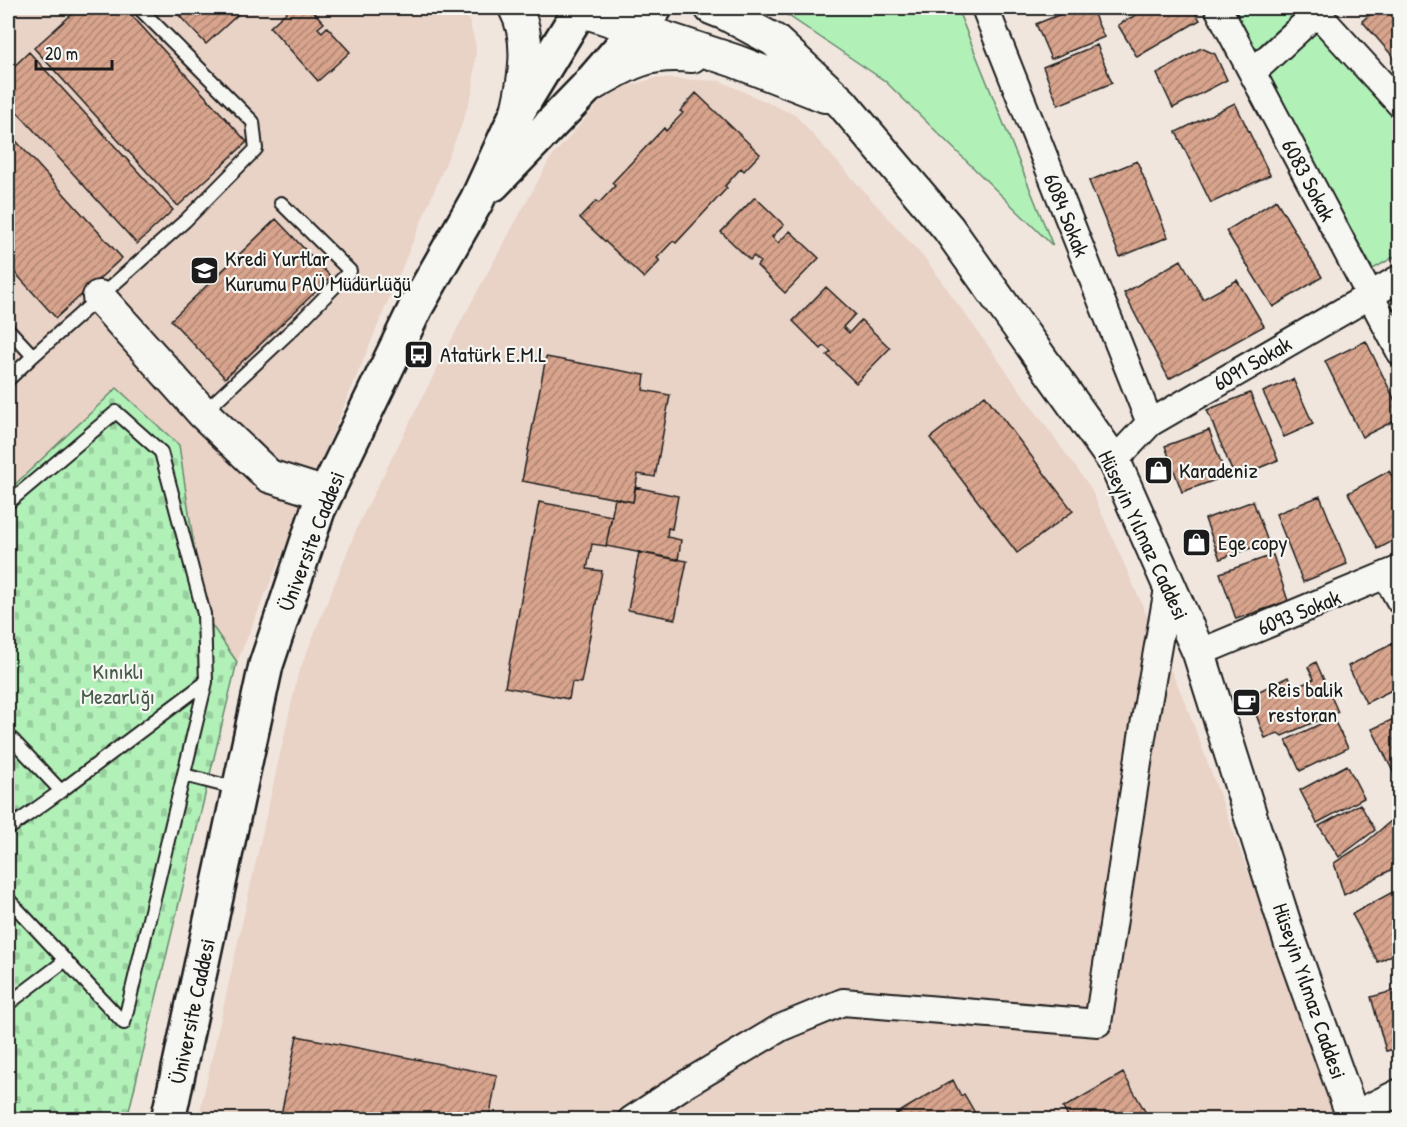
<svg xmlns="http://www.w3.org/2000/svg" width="1407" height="1127" viewBox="0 0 1407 1127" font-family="'Patrick Hand',sans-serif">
	<defs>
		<pattern id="cemetery-stones" width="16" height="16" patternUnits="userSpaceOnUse" patternTransform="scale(1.5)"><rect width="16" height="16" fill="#b1f1b8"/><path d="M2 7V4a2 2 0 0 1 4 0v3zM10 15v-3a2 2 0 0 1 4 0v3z" fill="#98ce9e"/></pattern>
		<pattern id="building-hatch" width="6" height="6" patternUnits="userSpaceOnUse" patternTransform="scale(1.5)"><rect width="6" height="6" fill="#d8a48d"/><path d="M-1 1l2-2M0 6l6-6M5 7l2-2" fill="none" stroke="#ae8572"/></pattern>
	</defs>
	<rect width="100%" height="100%" fill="#f0e6de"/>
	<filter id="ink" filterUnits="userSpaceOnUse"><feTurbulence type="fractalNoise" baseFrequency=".0167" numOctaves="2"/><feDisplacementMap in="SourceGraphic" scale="12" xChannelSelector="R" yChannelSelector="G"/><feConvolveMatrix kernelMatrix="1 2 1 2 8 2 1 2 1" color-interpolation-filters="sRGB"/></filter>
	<g filter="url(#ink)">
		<path fill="#e9d2c6" d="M8 8H459L469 20 476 47 473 90 460 129 237 662 204 614 8 504Z
			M655 78 720 81 795 115 926 260 1090 487 1185 702 1278 952 1334 1119 198 1120 298 674 359 523 459 325 550 159 599 103 623 88Z"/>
		<path fill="#b1f1b8" stroke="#66866a" stroke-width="1.5" d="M777 8H957L1053 246 885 81Z
			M1230 8H1301L1254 51Z
			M1318 30 1399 122V254L1373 269 1268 77Z"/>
		<path fill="url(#cemetery-stones)" stroke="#66866a" stroke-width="1.5" d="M117 388 179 445 204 614 237 662 127 1119H18L8 1097V491Z"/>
		<path fill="url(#building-hatch)" stroke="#1c1c1c" stroke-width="1.5" d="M79 8H125L247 142 178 206 34 48Z
			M172 8H245L206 44Z
			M291 8H310L324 23 318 28 322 32 327 27 350 52 318 81 270 27Z
			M1076 8H1091L1104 37 1051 59 1036 24Z
			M1148 8H1192L1200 20 1137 57 1118 25Z
			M1377 8H1400V57L1396 60 1362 21Z
			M1097 45 1112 83 1058 105 1043 67Z
			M1201 48 1215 54 1227 80 1173 108 1157 74Z
			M29 52 173 210 137 244 8 102V72Z
			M696 93 760 154 744 171 741 168 725 186 727 188 676 243 673 241 657 258 660 261 644 278 580 218 596 201 599 203 615 186 612 183 664 128 666 131 683 113 680 111Z
			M1235 103 1270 175 1211 203 1176 132Z
			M8 132 122 258 56 318 8 265Z
			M1137 161 1168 237 1120 257 1089 181Z
			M755 197 784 225 772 237 778 243 790 231 819 258 785 293 757 266 760 262 754 256 750 260 721 232Z
			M1276 200 1322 277 1273 307 1226 231Z
			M276 219 331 277 225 378 171 320Z
			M1181 260 1203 299 1237 280 1264 326 1169 379 1124 293Z
			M826 287 855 314 843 327 849 333 861 320 890 348 856 383 827 355 831 352 824 346 821 349 793 321Z
			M1366 341 1400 411V418L1362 437 1325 361Z
			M546 357 645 375 643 390 670 395 655 477 638 474 633 502 522 481Z
			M1293 379 1313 424 1284 437 1263 392Z
			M1250 393 1278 460 1235 478 1207 410Z
			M985 395 1073 511 1017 553 930 438Z
			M1209 430 1226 476 1182 492 1165 446Z
			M1389 471 1400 490V537L1378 549 1348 493Z
			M635 487 678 496 672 529 668 528 667 537 681 540 678 560 606 546 615 498 633 502Z
			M1320 496 1347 564 1303 582 1276 514Z
			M1253 501 1268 542 1220 559 1205 519Z
			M539 502 612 516 606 546 592 544 587 569 602 571 581 683 572 682 569 699 505 687Z
			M639 552 687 561 675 619 628 610Z
			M1273 555 1288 601 1236 619 1220 573Z
			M1400 640V686L1366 703 1348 666Z
			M1316 662 1338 712 1282 736 1278 733 1265 738 1249 696 1288 677 1293 689 1314 679 1308 667Z
			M1400 716V786L1372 729Z
			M1333 718 1348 748 1300 771 1286 740Z
			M1347 765 1364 798 1317 823 1300 790Z
			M1360 804 1375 830 1339 857 1319 826Z
			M1392 820 1400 836V865L1344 895 1334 863 1364 844Z
			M1400 888V951L1378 962 1352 914Z
			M1400 989V1048L1386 1051 1371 997Z
			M297 1036 497 1075 489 1120H280Z
			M1123 1073 1150 1120H1070L1063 1108Z
			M953 1080 961 1096 964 1094 979 1120H899L896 1114Z
			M8 1097 18 1120H8Z"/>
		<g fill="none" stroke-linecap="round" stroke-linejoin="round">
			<defs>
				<path id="service" d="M8 329 33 356 185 221 256 149 253 122 139 8
					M8 380 33 356
					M204 412 297 325 350 271 281 203
					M8 503 116 412 161 452 204 614 206 682 124 1023
					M8 735 61 791
					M184 775 238 789
					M8 829 61 791 206 682
					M8 899 124 1023
					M8 1004 66 960"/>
				<path id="minor" d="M985 8 1150 423
					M1218 8 1400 352
					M1317 13 1400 104
					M1253 72 1322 8
					M1114 461 1150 423 1400 278
					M1386 576 1400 601
					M1199 653 1400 569
					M1353 1115 1400 1092
					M631 1120 681 1087 780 1028 843 1002 1098 1023 1142 737 1169 583"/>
				<path id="tertiary" d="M515 8C532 39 525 78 517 112
					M574 8 735 61 825 96
					M711 8 726 14 774 40 842 103 948 228 1114 461 1199 653 1291 944 1354 1120
					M590 86C628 64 647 51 692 56
					M99 297 203 413 269 476 326 494"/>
				<path id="secondary" d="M493 184 586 88 655 8
					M168 1120 266 665 318 510 416 307 477 200 517 113 581 8"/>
			</defs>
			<use href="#service" stroke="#1c1c1c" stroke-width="16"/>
			<use href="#minor" stroke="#1c1c1c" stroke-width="30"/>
			<use href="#tertiary" stroke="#1c1c1c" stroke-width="36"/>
			<use href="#secondary" stroke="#1c1c1c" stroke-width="38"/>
			<use href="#service" stroke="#f6f6f2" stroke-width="12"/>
			<use href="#minor" stroke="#f6f6f2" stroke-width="26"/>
			<use href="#tertiary" stroke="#f6f6f2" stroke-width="32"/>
			<use href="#secondary" stroke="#f6f6f2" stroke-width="33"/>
		</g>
	</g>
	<defs>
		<symbol id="university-square" viewBox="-11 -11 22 22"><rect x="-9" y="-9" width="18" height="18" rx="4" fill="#1c1c1c" stroke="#f6f6f2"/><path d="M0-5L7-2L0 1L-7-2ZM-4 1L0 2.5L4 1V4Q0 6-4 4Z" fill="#fff"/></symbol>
		<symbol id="bus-square" viewBox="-11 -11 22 22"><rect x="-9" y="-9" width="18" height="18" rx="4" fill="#1c1c1c" stroke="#f6f6f2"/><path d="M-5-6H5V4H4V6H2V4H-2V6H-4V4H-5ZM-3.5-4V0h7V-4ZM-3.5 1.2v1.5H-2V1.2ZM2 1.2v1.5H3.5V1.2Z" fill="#fff"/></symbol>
		<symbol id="shop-square" viewBox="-11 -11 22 22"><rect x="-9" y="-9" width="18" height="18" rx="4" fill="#1c1c1c" stroke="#f6f6f2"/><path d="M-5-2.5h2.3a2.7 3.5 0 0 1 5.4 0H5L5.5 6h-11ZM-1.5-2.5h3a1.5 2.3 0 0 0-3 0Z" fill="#fff"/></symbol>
		<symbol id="cafe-square" viewBox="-11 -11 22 22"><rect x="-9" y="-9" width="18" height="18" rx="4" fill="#1c1c1c" stroke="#f6f6f2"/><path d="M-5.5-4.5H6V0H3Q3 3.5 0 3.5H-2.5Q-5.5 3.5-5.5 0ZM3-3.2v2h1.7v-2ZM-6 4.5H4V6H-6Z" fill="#fff"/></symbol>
	</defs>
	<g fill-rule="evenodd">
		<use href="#university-square" x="188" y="254" width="33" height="33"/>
		<use href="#bus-square" x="402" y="338" width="33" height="33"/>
		<use href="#shop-square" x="1142" y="454" width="33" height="33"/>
		<use href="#shop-square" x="1180" y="526" width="33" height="33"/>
		<use href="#cafe-square" x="1230" y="686" width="33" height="33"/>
	</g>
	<g text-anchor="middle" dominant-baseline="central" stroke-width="4.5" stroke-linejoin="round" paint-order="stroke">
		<g font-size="22" fill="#1c1c1c" stroke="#f6f6f2">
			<text transform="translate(1309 180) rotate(62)">6083 Sokak</text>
			<text transform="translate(1067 215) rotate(68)">6084 Sokak</text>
			<text transform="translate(1252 363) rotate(-30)">6091 Sokak</text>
			<text transform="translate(1144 535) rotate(65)">Hüseyin Yılmaz Caddesi</text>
			<text transform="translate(311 541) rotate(-69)">Üniversite Caddesi</text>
			<text transform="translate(1299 612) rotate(-22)">6093 Sokak</text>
			<text transform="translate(1310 991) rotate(71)">Hüseyin Yılmaz Caddesi</text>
			<text transform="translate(192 1011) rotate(-78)">Üniversite Caddesi</text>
		</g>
		<g font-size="22" fill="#1c1c1c" stroke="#f6f6f2" text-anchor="start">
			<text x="225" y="258">Kredi Yurtlar<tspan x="225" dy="25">Kurumu PAÜ Müdürlüğü</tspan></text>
			<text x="440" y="354">Atatürk E.M.L</text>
			<text x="1179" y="470">Karadeniz</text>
			<text x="1218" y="542">Ege copy</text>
			<text x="1268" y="689">Reis balik<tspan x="1268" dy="25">restoran</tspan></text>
		</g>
		<g font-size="22" fill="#495c4b" stroke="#f6f6f2">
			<text x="118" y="671">Kınıklı<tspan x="118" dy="25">Mezarlığı</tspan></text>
		</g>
	</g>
	<rect width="1407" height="1127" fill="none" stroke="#f6f6f2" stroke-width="30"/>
	<rect x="15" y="15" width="1377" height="1097" fill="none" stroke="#1c1c1c" stroke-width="2" filter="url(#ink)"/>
	<path d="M36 60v9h76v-9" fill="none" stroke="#1c1c1c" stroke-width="3"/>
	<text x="45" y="60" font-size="18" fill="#1c1c1c" stroke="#f6f6f2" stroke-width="4.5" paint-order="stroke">20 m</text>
</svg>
